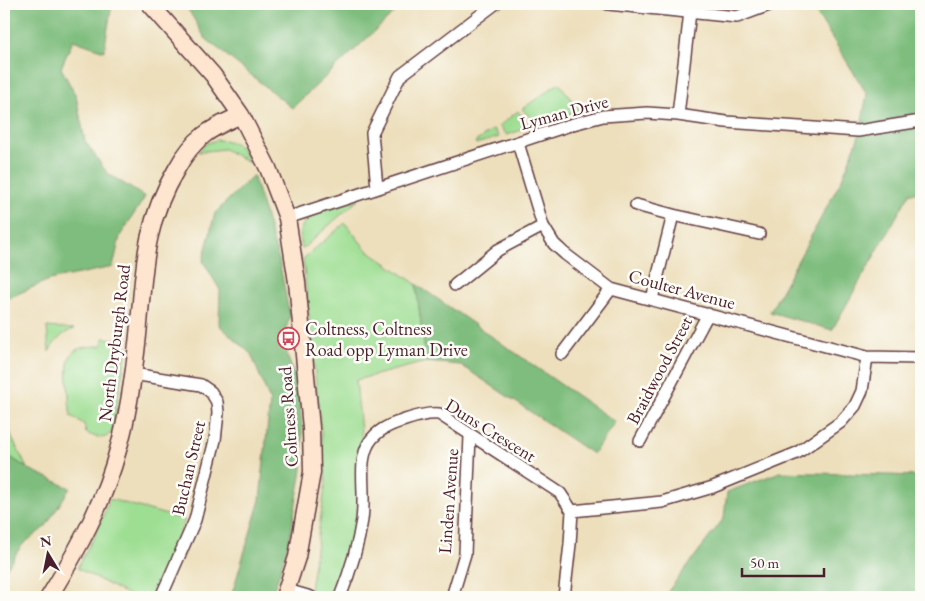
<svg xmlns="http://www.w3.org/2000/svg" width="925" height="601" viewBox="0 0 925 601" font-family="'EB Garamond',serif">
	<rect width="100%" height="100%" fill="#fdfcf7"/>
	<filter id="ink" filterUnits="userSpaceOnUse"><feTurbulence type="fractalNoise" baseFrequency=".02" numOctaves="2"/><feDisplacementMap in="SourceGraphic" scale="10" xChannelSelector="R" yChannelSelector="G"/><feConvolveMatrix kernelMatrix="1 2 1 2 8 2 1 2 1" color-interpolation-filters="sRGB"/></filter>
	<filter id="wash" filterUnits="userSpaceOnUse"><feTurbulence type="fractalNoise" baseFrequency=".0096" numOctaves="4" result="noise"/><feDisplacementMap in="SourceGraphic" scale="20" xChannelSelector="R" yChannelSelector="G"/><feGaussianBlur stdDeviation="1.12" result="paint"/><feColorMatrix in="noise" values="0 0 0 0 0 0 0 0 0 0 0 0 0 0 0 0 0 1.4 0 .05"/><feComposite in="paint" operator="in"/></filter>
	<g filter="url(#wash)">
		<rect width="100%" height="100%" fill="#eddfbc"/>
		<path fill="#9ede93" stroke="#747e5f" d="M559 83 580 111 536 124 522 109Z
			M518 111 530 127 507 135 499 126Z
			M494 129 499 137 476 144 475 142Z
			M217 140C238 141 240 145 250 163L224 149 198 152 207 143Z
			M359 199 302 249C301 242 298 232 302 226 313 209 341 205 359 199Z
			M345 223 366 249 416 284 426 362 356 380 362 442 359 450 357 520 350 555 337 588 321 594 310 590 326 481 303 259Z
			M47 327 74 329C62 333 55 341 49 352Z
			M103 338 122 340 127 348 112 431C105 442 96 437 86 433L84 424 71 416C69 406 69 394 68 384 66 353 70 346 102 346Z
			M4 406 12 438 27 468 4 453Z
			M110 499 185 520 166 569 150 597H132L77 568 95 535Z"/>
		<path fill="#7ebd7d" stroke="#646e54" d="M4 4H112L104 51 73 40 61 68 76 96 85 141 107 173 145 197 120 236 113 267 49 280 4 300Z
			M185 4H404L292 108 205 38Z
			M811 4H921V193H910L832 330 770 312 842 179 859 136 867 94Z
			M253 175 279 260 290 317 286 328 287 356 298 383 302 429V470L289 542 276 584 268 597H231L260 500 270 401 251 354 219 325 220 290 203 261 215 213Z
			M416 284 615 422 593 454 461 365 426 362Z
			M4 453 27 468 70 488 46 526 22 545 4 572Z
			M780 472 921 476V597H830L826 594H666L724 518 727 492Z"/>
	</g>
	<g filter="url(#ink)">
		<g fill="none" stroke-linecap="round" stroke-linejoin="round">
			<defs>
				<path id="street" d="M608 4 737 17 772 4
					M678 115 690 12
					M518 143 543 226 554 244 565 254 611 289 867 357 921 358
					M377 188 372 133 400 76 495 4
					M636 205 673 215
					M287 218 573 124 603 116 647 113 678 115 726 122 858 131 921 121
					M455 285 498 250 543 226
					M652 299 673 215 759 234
					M562 354 611 289
					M133 374 201 385 211 392 217 402 218 413 215 440 195 520 161 597
					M640 441 708 314
					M572 511 662 502 713 487 797 453 841 422 855 406 862 391 867 357
					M287 590 311 597
					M340 597C350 572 358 547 362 520 368 478 346 437 402 421 415 417 426 413 439 414L560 493 572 511 570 544 564 597
					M452 597 465 554 470 436"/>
				<path id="secondary" d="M150 4 213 75 241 115 268 168 287 218 297 282 311 428 312 472 297 557 284 597
					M49 597C77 551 104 503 118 450 129 413 134 373 138 335 144 274 143 225 176 170 183 157 192 144 204 135 215 126 228 121 241 115"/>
			</defs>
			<use href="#street" stroke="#623c41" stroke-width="14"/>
			<use href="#secondary" stroke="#623c41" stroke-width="19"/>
			<use href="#street" stroke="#fff" stroke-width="11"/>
			<use href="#secondary" stroke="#fde5d0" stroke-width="16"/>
		</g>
	</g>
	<defs>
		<symbol id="bus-ring" viewBox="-11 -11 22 22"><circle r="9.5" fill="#fdfcf7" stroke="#d1495b" stroke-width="1.5"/><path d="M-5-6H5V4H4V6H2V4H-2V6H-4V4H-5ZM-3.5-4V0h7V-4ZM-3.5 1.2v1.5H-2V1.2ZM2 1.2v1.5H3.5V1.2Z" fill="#d1495b"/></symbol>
	</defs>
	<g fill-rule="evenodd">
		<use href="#bus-ring" x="276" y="326" width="25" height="25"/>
	</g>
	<g text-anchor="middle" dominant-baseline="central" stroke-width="5" stroke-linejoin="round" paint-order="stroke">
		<g font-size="18" fill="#4a1f2b" stroke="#fdfcf7">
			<text transform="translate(564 112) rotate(-15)">Lyman Drive</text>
			<text transform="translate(682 289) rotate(15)">Coulter Avenue</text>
			<text transform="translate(114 343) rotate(-83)">North Dryburgh Road</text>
			<text transform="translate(659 370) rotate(-62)">Braidwood Street</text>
			<text transform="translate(288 417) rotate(-94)">Coltness Road</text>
			<text transform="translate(491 430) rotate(32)">Duns Crescent</text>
			<text transform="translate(188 468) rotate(-77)">Buchan Street</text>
			<text transform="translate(448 501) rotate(-86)">Linden Avenue</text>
		</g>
		<g font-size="18" fill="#4a1f2b" stroke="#fdfcf7" text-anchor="start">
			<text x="305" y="328">Coltness, Coltness<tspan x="305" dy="21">Road opp Lyman Drive</tspan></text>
		</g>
	</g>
	<rect width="925" height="601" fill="none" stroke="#fdfcf7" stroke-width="20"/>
	<g transform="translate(48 554) rotate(350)" stroke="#fdfcf7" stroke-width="4" paint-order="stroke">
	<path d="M0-4L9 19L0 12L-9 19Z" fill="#4a1f2b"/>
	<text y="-8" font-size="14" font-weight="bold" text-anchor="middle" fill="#4a1f2b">N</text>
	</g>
	<path d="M742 568v8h82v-8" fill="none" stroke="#4a1f2b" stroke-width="2.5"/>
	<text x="750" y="568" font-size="15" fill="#4a1f2b" stroke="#fdfcf7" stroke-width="4" paint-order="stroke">50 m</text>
</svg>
